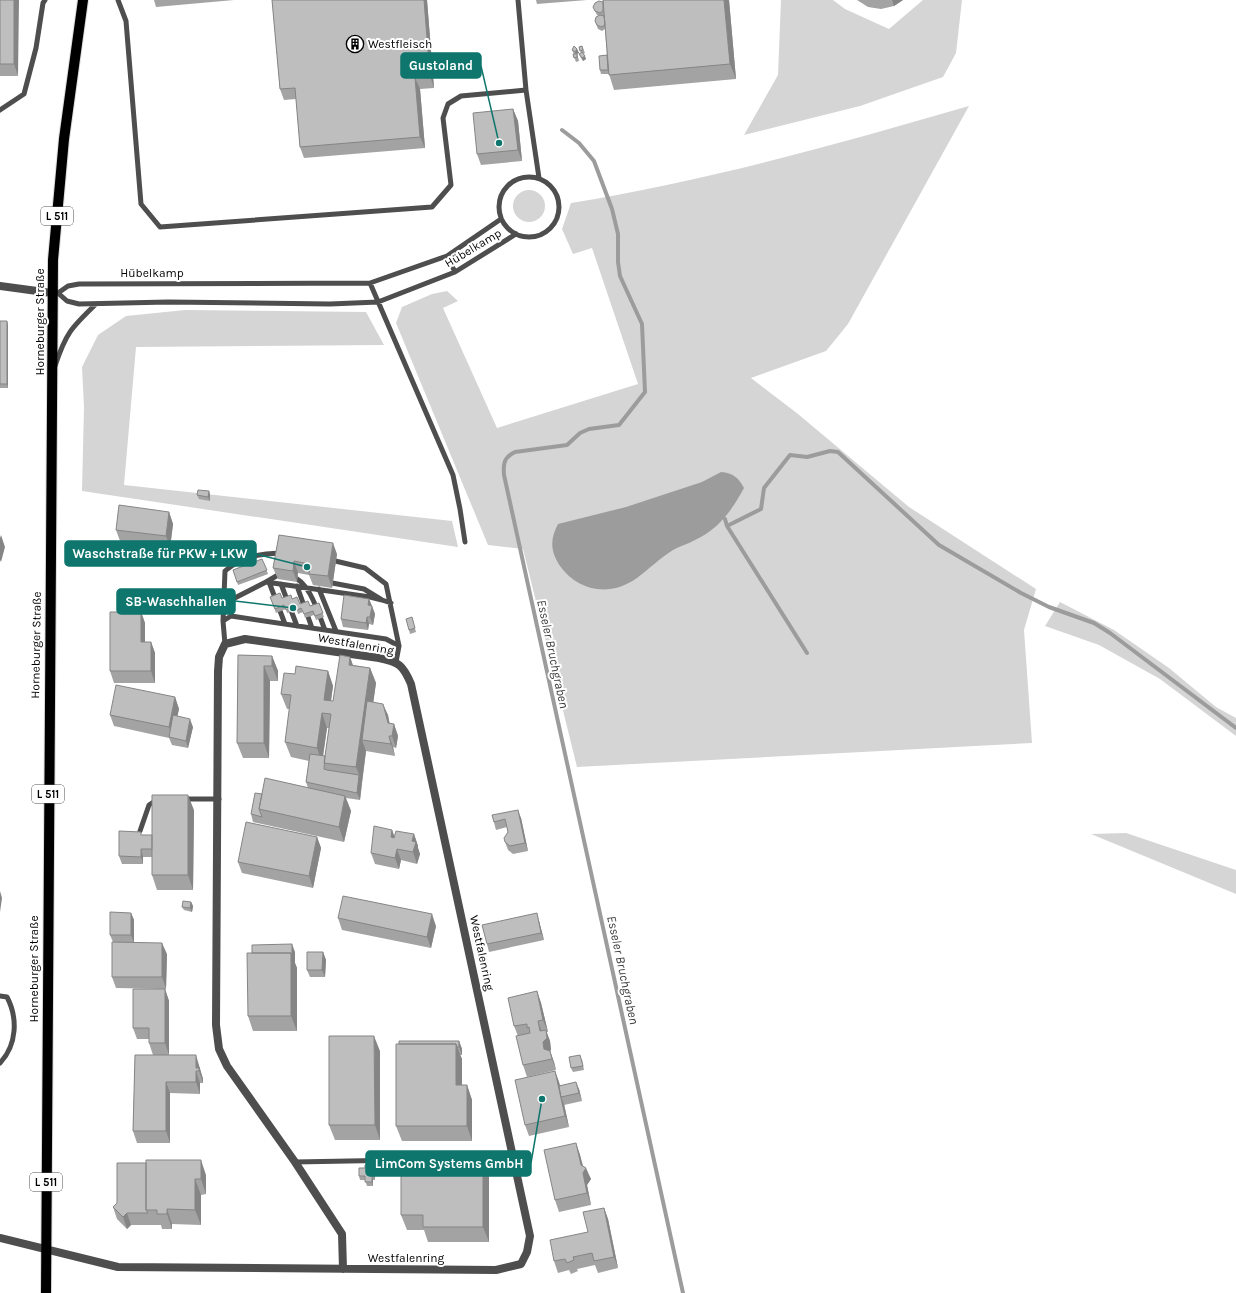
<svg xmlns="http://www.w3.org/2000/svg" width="1236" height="1293" viewBox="0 0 1236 1293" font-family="Karla,sans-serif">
	<rect width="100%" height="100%" fill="#fff"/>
	<path fill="#d5d5d5" d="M781 0H833L845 9 889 29 923 0H962L956 53 943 77 860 106 744 135 778 75Z
		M969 106 848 324 826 351 751 378 798 414 909 507 1036 589 1024 630 1032 743 577 767 523 549 488 545 396 323 402 307 432 294 447 291 458 301 443 308 497 428 638 384 592 248 573 254 562 229 571 203C706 181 838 144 969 106Z
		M513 206a16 16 0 1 1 32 0a16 16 0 1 1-32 0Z
		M185 310 366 312 384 345 136 347 124 485 452 521 458 547 82 491 84 407 82 367 98 335 126 316Z
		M1060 602 1114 630 1169 668 1216 707 1236 718V736L1160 679 1099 645 1045 626Z
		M1126 833 1236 870V894L1091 834Z"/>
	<path fill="#9c9c9c" d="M721 472C733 473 739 478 744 488 732 510 719 529 695 540 688 544 680 546 673 550 660 558 649 569 637 578 610 597 579 592 560 566 550 551 550 539 558 524L626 507 702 482Z"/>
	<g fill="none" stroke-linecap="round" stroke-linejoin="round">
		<path stroke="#9c9c9c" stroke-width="4" d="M562 130 579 143 594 161 612 209 618 234V262L620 276 642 324 645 392 619 425 589 429 580 433 567 445 515 452C504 457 503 464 504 475L683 1293
			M725 519 727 526 761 509 764 488 790 455 807 457 830 451 838 452 939 545 1021 593 1049 607 1094 623 1110 633 1236 728
			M727 526 807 653"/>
		<defs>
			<path id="primary" d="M46 1293 53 260 64 139 83 0"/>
		</defs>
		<use href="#primary" stroke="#dbdbdb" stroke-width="12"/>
		<path stroke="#4e4e4e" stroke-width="5" d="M118 0 126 21 141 204 160 227 432 207 451 185 443 118 448 104 461 96 526 90 518 0
			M526 90 539 178
			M0 110 24 94 36 48 43 3 45 0
			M499 207a30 30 0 1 1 60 0a30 30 0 1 1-60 0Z
			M447 256 455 272
			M370 283 453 475 460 509 465 542
			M52 293H58L67 301 79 304 168 302 330 304 378 302 455 272 516 234
			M58 293 68 286 79 284 370 283 447 256 501 219
			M55 366C66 333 71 328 96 304
			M331 560 365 568 386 584 399 646 396 662
			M292 577C309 580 319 615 325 630
			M266 582 278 575H282
			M269 582 285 624
			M327 582 364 589 382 600 391 603
			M281 584 297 626
			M297 586 312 628
			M319 589 336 631
			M223 604 266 582 370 597 382 600
			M223 621 231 616 386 639 399 646
			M225 644 223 621 225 571C242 556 259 554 281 553
			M184 799H219
			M140 831 149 805 158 799
			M0 996 7 997C18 1018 17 1045 0 1063
			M295 1162 514 1158"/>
		<path stroke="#4e4e4e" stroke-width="8" d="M0 286 52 293
			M0 1238 118 1267 496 1270 521 1264 527 1252 530 1236 411 684C403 665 399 662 379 658L245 639 225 644 219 657 218 671 216 1025 219 1049 227 1066 295 1162 342 1234 343 1269"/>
		<use href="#primary" stroke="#000" stroke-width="10"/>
	</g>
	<path fill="#a3a3a3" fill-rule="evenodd" d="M0 0 18 76H0Z
		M154 0H234L156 7Z
		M272 0H427L434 88 420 89 425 148 304 158 300 147 296 99 284 100 280 89Z
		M536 0H587L537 4Z
		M603 0H729L736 79 614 90 609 74H601L600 70 607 55 605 29 602 31 598 29 595 21 599 16 597 15 593 7 603 2Z
		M857 0H903L894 6 881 9 868 7Z
		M582 46 585 53 583 54 586 59 583 61 581 58 579 54 581 53 579 47Z
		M577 49 579 53 577 54 579 61 576 62 573 54H574L572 50Z
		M513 109 518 121 522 161 481 165 477 154Z
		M0 321H7L8 325V388H0Z
		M209 491 210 495V501L199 499 197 495Z
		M169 512 173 524 170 548 120 541 116 530Z
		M279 535 337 554 332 588 313 585 309 575 298 573 297 582 278 579 273 568Z
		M262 559 268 574 238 585 233 570Z
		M270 597 292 599 300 604 310 606 319 603 324 617 316 620 314 615 305 618 303 612 298 614 297 610 287 613 286 609 276 613Z
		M369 599 375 614 373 625 369 624 368 630 343 627 341 619Z
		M141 612 145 623V642H151L155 653V683H114L110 671Z
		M412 617 416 632 410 634 409 630Z
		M238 655 272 656 278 671V681H270L269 758H243L237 743Z
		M350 657 353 665 370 668 376 683 373 702 388 715 389 724H394L398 736 396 748 393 747 395 756 366 751 360 800 346 798 351 811 344 842 253 822 251 814 262 794 308 788 306 782 309 761 291 757 285 742 290 709H287L281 694 295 674 328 671 333 686 331 701H333ZM327 728H329L325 756H323Z
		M175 697 179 709 177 716 193 727 188 748 172 745 169 738 114 726 110 715Z
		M194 810 193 890H157L152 875V857H143V864H122L119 856 142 835H152Z
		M492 815 521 818 528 851 513 854 508 850 505 842 508 832 507 827 496 830Z
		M392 830 395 837 414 834 418 846V848L420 854 417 864 401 860 399 869 375 864 371 853Z
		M317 837 321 848 313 888 242 873 238 862Z
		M191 902 193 906 192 912 184 910 182 907Z
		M131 913 134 920V943L167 954 166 989 116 988 112 977 113 942 110 935Z
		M338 918 436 926 431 948 342 930Z
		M539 921 544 940 489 952 487 944Z
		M295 952V963L297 968V1031H253L248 1016Z
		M323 952 326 960 325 977H310L307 970Z
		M165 989 169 1001V1055H153L149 1043V1039H137L133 1028Z
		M537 991 541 1003 548 1032H546L550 1041 551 1050 550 1051 554 1062 556 1070 527 1077 523 1065 518 1036 514 1026Z
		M459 1041 462 1049V1055H460L462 1059V1085H467L472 1100V1141H402L396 1126Z
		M380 1051V1140H335L329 1125Z
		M135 1055 200 1067V1069L203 1079V1083H200V1094L170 1093V1143H137L133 1131Z
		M582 1059 584 1070 573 1072 571 1068Z
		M555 1071 560 1085 579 1089 582 1101 564 1105V1104L569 1127 529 1136 525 1125Z
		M576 1143 580 1155 583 1166 591 1179 587 1185 591 1205 559 1212 555 1200Z
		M372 1168 375 1172V1180H373V1186H367L365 1180H360L359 1176Z
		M206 1175V1194L201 1195V1225L172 1224V1229H162L161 1225H131L127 1229 117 1219 113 1207Z
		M489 1176V1242H428L424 1230H407L401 1215Z
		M604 1208 608 1219 618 1268 598 1273 595 1265 577 1269 578 1271 571 1274 569 1270 558 1273 554 1261 588 1232Z"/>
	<path fill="#858585" d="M14 0H19L18 76 14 64Z
		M424 0H427L434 88 430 76Z
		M724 0H729L736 79 730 64Z
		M892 0H903L894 6Z
		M577 49 579 53 577 54 579 61 575 52Z
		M585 56 586 59 583 61 582 58Z
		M415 78 420 89 425 148 420 137Z
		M513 109 518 121 522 161 518 150Z
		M7 321 8 325V388L7 384Z
		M209 491 210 495V501L208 497Z
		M169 512 173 524 170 548 166 536Z
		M1 535 5 547 1 562 0 560V538Z
		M333 543 337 554 332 588 328 576Z
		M294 561 298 573 297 582 293 571Z
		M369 599 372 606 368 605Z
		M372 606 375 614 373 625 370 617Z
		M141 612 145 623V653L141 642Z
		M367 617 369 624 368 630 366 623Z
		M151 642 155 653V683L151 671Z
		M272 656 278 671V681L272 666Z
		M350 657 355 672 349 665Z
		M264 666 270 681 269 758 264 743Z
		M370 668 376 683 368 741 362 740 366 751 362 782 356 767Z
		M328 671 333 686 329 714 324 700Z
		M175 697 179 709 173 738 169 727Z
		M383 704 388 715 392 735 388 723Z
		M322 713 327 728 322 763 317 748Z
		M190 719 193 727 188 748 186 741Z
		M394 724 398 736 396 748 392 736Z
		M389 736 393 747 395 756 391 744Z
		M359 775 362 782 360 800 357 793Z
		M188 795 194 810 193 890 188 875Z
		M345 796 351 811 344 842 339 827Z
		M518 810 521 818 528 851 525 843Z
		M392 830 396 842 391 837Z
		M414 834 418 846V848L420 854 417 864 413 852 412 841Z
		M317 837 321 848 313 888 309 876Z
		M141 849 143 857V864L141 857Z
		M397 849 401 860 399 869 395 858Z
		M0 891 2 898 0 912Z
		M191 902 193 906 192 912 190 908Z
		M131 913 134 920V943L131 935Z
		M537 913 539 921 544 940 541 933Z
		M432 914 436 926 431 948 427 937Z
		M162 943 167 954 166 989 162 977Z
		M292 944 295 952V963L297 968V1031L291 1016V953Z
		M323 952 326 960 325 977 322 970Z
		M165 989 169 1001V1055L165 1043Z
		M537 991 541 1003 548 1032 543 1020Z
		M538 1021 542 1033 546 1030 550 1041 551 1050 547 1054 548 1061 544 1049Z
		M374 1036 380 1051V1140L375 1125Z
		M459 1041 462 1049V1055L459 1047Z
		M456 1044 462 1059V1100L456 1085Z
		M550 1051 554 1062 556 1070 552 1059Z
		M196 1055 203 1079V1083L199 1071 196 1068Z
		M196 1071 200 1083V1094L196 1082Z
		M555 1071 559 1082 562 1097H561L564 1104 569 1127 565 1116Z
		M166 1082 170 1093V1143L166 1131Z
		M576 1082 579 1089 582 1101 579 1093Z
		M467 1085 472 1100V1141L467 1126Z
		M576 1143 580 1155 584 1171 586 1168 591 1179 587 1185 591 1205 587 1193Z
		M201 1160 206 1175V1194L201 1179Z
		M483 1161 489 1176V1242L483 1227Z
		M374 1168 375 1172V1180L374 1176Z
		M372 1176 373 1180V1186L372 1182Z
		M195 1179 201 1195V1225L195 1210Z
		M604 1208 608 1219 618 1268 614 1257Z
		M167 1209 172 1224V1229L167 1214Z
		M127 1213 131 1225 127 1229 123 1217Z"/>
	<path fill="#bebebe" stroke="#858585" d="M0 0H14V64H0Z
		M272 0H424L430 76 415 78 420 137 300 147 295 88 280 89Z
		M603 0H724L730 64 609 75Z
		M599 1 603 2V11L600 13 595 11 593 7 595 3Z
		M600 15 604 16 605 25 601 27 597 25 595 21 596 17Z
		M574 46 577 49 575 52 572 50Z
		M582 46 583 50 580 51 579 47Z
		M582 52 585 56 582 58 579 54Z
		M573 54H577V57L574 58Z
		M607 55 608 70H600L599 56Z
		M513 109 518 150 477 154 473 113Z
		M0 321H7V384H0Z
		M198 490 209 491 208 497 197 495Z
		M119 505 169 512 166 536 116 530Z
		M279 535 333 543 328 576 309 574 310 564 294 561 293 571 273 568Z
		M262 559 267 570 237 582 233 570Z
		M280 593 282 598 291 595 292 599 297 597 300 604 308 601 310 606 319 603 323 613 315 616 313 611 304 614 301 608 297 610 295 606 286 610 284 605 275 609 270 597Z
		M344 595 369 599 368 605 372 606 370 617H367L366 623 341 619Z
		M110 612H141V642H151V671H110Z
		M412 617 415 628 409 630 406 619Z
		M238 655 272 656V666H264V743H237Z
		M340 655 350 657 349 665 370 668 356 767 324 763 331 714 322 713 317 748 285 742 291 695 281 694 284 673 295 674 296 666 328 671 324 700 333 701Z
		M116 685 175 697 169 727 110 715Z
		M367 701 383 704 388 723 394 724 392 736H389L391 744 362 740Z
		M173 715 190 719 186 741 169 737Z
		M310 754 325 756 324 769 327 770 359 775 357 793 306 782Z
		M265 778 345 796 339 827 259 809Z
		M255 793 262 794 259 809 262 817 251 814Z
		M152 795H188V875H152Z
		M518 810 525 843 510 846 505 842 504 838 508 832 505 819 494 822 492 815Z
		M246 822 317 837 309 876 238 862Z
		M374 826 392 830 391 837 394 838 396 831 414 834 412 841 416 842 413 852 397 849 395 858 371 853Z
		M119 831 141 832V835H152V849H141V857L119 856Z
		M343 896 432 914 427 937 338 918Z
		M183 901 191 902 190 908 182 907Z
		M110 912 131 913V935H110Z
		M537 913 541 933 487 944 482 925Z
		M112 942 162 943V977H112Z
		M292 944V955L291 953H252V945Z
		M307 952H323L322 970H307Z
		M247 953H291V1016H248Z
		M133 989H165V1043H149V1028H133Z
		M537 991 543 1020 538 1021 540 1031 546 1030 547 1038 543 1042 544 1049 550 1051 552 1059 523 1065 516 1036 530 1033 529 1027 527 1028V1024L514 1026 508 998Z
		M329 1036H374L375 1125H329Z
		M399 1041H459V1047H457L456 1044H399Z
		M396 1044H456V1085H467V1126H396Z
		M135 1055H196V1068H199V1071H196V1082H166V1131H133Z
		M580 1055 583 1066 571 1068 569 1057Z
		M555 1071 565 1116 525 1125 515 1080Z
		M576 1082 579 1093 561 1097 559 1086Z
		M576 1143 581 1165 586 1168 583 1173 587 1193 555 1200 544 1150Z
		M146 1160H201V1179H195V1210L167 1209V1214H157V1210H146Z
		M401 1161H483V1227H423V1215H401Z
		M117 1163H146V1210L148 1213H127L123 1217 113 1207 117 1203Z
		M365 1165 372 1166V1168H374V1176H372V1182H365V1176H359V1168H365Z
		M604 1208 614 1257 594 1261 592 1253 573 1257 574 1260 567 1263 565 1259 554 1261 550 1240 588 1232 583 1212Z"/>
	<defs>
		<symbol id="building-ring" viewBox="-11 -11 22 22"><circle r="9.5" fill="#fff" stroke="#000" stroke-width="1.5"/><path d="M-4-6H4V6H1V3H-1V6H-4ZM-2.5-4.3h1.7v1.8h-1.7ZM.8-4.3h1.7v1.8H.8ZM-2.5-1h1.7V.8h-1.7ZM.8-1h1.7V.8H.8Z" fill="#000"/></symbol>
	</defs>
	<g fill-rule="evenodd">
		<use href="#building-ring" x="345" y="34" width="20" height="20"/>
	</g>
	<g text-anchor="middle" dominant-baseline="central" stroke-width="4" stroke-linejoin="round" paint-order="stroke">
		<g fill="#fff" stroke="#4c4c4c" stroke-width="1">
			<rect x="41" y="207" width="32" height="18" rx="3"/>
			<rect x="32" y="785" width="32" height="18" rx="3"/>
			<rect x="30" y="1173" width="32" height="18" rx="3"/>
		</g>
		<g font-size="11" font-weight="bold" fill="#000">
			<text x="57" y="216">L 511</text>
			<text x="48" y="794">L 511</text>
			<text x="46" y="1182">L 511</text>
		</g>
		<g font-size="12" fill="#000" stroke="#fff" text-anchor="start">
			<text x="368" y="44">Westfleisch</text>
		</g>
		<g font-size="12" fill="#000" stroke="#fff">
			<text transform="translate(473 248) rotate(-31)">Hübelkamp</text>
			<text x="152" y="273">Hübelkamp</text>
			<text transform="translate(40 322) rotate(-90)">Horneburger Straße</text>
			<text transform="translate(356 644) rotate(10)">Westfalenring</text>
			<text transform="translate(36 645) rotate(-89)">Horneburger Straße</text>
			<text transform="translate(482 953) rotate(78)">Westfalenring</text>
			<text transform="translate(34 969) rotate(-90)">Horneburger Straße</text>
			<text x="406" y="1258">Westfalenring</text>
		</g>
		<g font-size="13" font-style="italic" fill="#3d3d3d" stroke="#fff">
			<text transform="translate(553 654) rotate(78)">Esseler Bruchgraben</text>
			<text transform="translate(623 970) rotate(78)">Esseler Bruchgraben</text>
		</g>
	</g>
	<path fill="none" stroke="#0f766e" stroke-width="1.5" d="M499 143L481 66M307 567L256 554M293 608L235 601M542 1099L531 1163"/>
	<g fill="#0f766e" stroke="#fff" stroke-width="1.5">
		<circle cx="499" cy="143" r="4"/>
		<circle cx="307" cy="567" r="4"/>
		<circle cx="293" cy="608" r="4"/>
		<circle cx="542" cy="1099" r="4"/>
	</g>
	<g fill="#0f766e" stroke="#0f766e" stroke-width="1.5">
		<rect x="401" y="53" width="80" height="25" rx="4"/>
		<rect x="65" y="541" width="191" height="25" rx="4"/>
		<rect x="117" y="589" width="118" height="25" rx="4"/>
		<rect x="366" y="1151" width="165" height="25" rx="4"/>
	</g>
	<g font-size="13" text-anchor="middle" font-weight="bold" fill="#fff">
		<text x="441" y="70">Gustoland</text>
		<text x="160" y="558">Waschstraße für PKW + LKW</text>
		<text x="176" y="606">SB-Waschhallen</text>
		<text x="449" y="1168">LimCom Systems GmbH</text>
	</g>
</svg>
